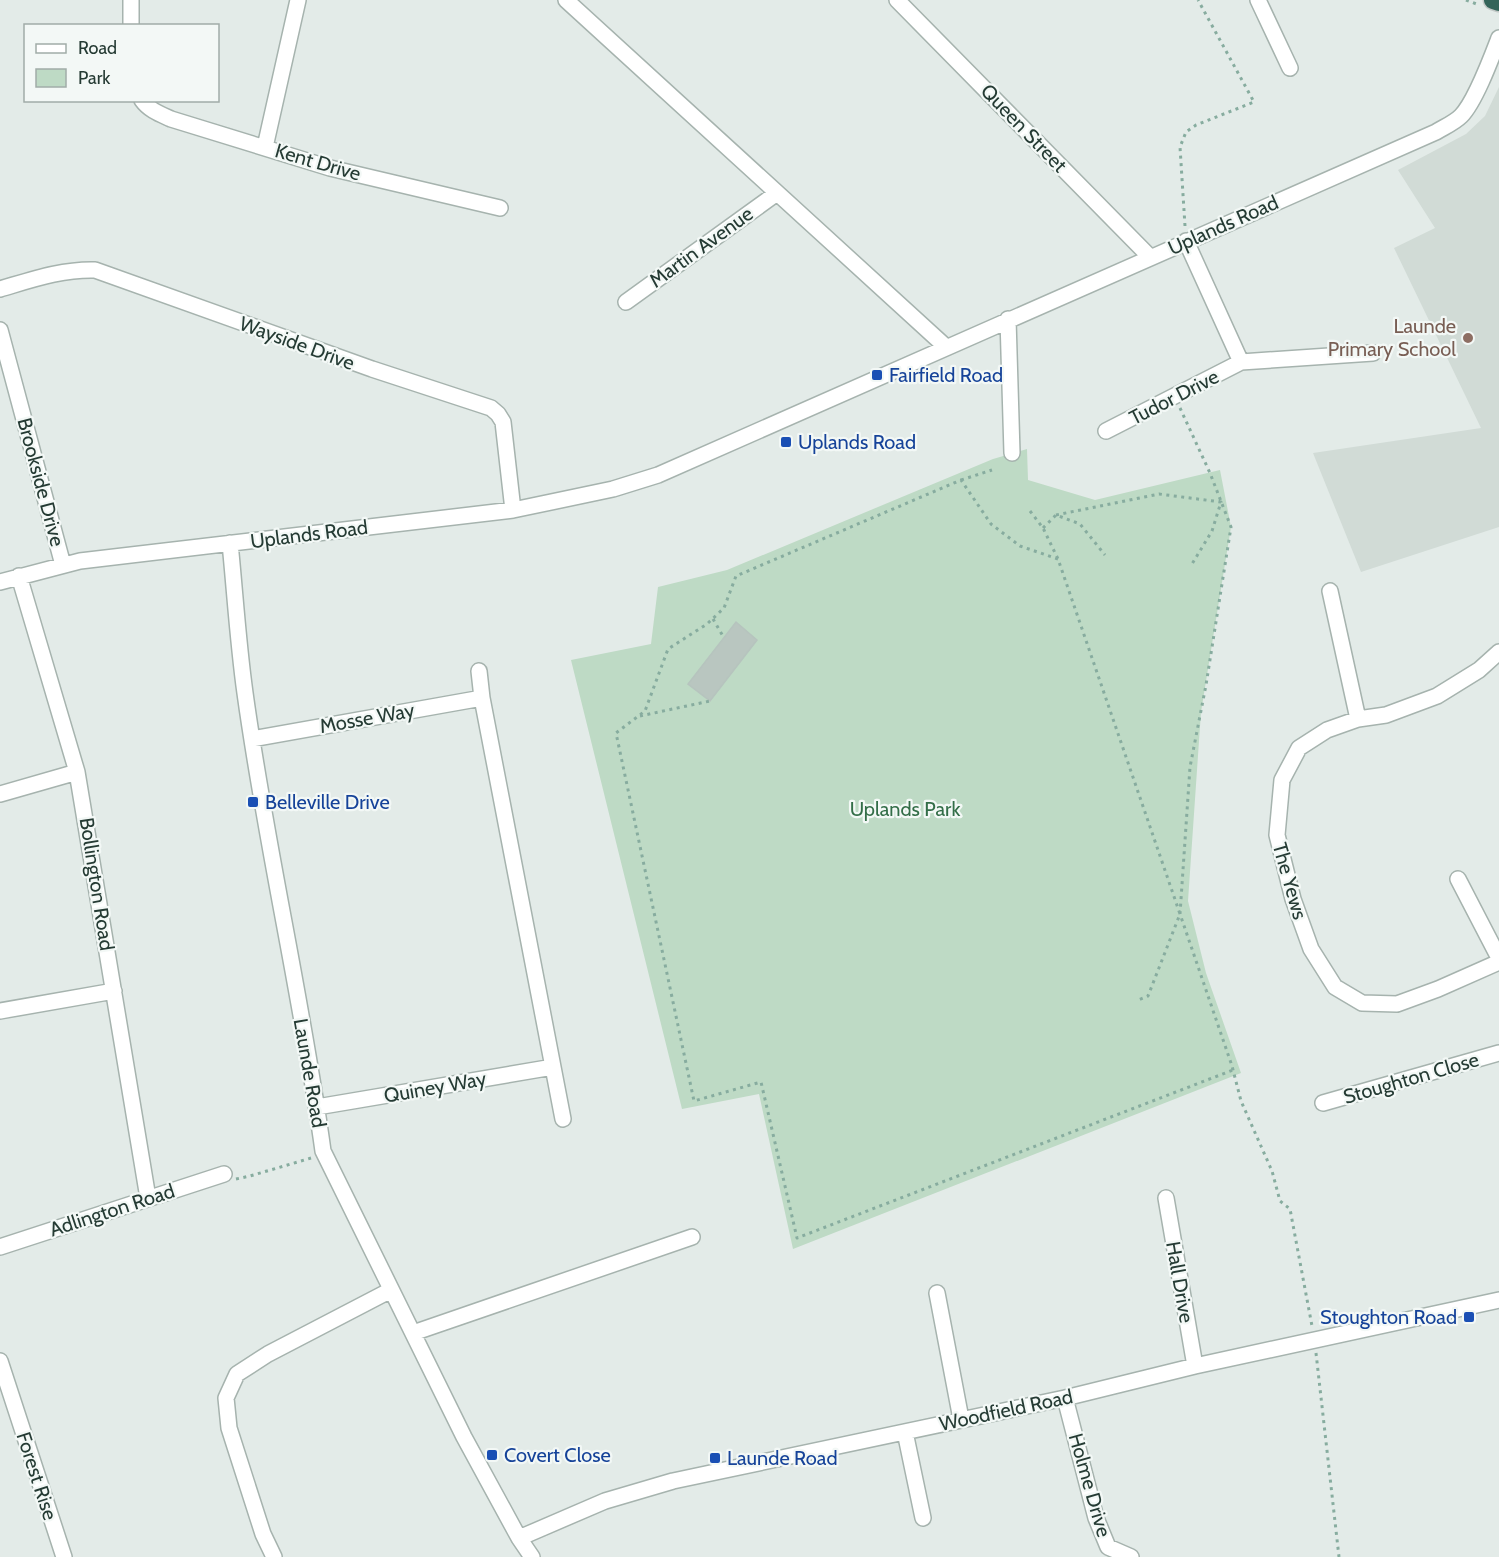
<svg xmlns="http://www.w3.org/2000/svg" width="1499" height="1557" viewBox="0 0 1499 1557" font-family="Cabin,sans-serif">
	<rect width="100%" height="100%" fill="#e3ebe8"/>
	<path fill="#d1dbd6" d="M1499 87V527L1361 572 1313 453 1481 428 1394 248 1435 228 1398 170 1466 134 1485 116Z"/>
	<path fill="#bedac5" d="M1027 449 1028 480 1095 500 1220 470 1231 527 1201 712 1188 901 1206 973 1241 1073 793 1249 759 1094 682 1109 571 660 651 644 658 587 727 570 993 459Z"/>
	<path fill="#b9c6c0" stroke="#b6c4be" stroke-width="1.5" d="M736 622 757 640 710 701 688 684Z"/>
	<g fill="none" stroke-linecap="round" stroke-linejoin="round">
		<defs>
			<path id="minor" d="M131 0V26
				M566 0 946 347
				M897 0 1150 257
				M1258 0 1290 68
				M142 100C149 110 160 114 171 119L330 168 500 208
				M265 147 298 0
				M1186 241 1241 362
				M0 289C31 280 62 269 95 270L372 369 491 408 498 414 503 422 513 510
				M626 302 777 193
				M1008 319 1012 453
				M0 330 63 565
				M1106 431 1241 362 1373 353
				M230 543C235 593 238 643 245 693 266 846 302 998 323 1151L464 1437 519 1538 532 1557
				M19 576 77 772 148 1198
				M0 582 80 561 513 510 613 489 658 475 1436 132C1444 127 1454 123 1461 116 1475 102 1491 59 1499 38
				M1330 591 1358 719
				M1499 652 1479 670 1437 696 1386 715 1358 719 1327 730 1299 748 1282 780 1277 835 1293 899 1311 949 1335 987 1362 1003 1397 1004 1438 989 1499 962
				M479 671 482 698 563 1119
				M252 739 482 698
				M0 794 77 772
				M1458 879 1499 958
				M0 1011 114 991
				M1323 1103 1499 1053
				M317 1107 553 1067
				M1166 1198 1195 1366
				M0 1247 224 1174
				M937 1293 961 1419
				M413 1333 692 1237
				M0 1361 64 1557
				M1065 1398 1096 1518 1108 1547 1131 1557
				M905 1432 923 1518
				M519 1538 605 1501 673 1481 1065 1398 1195 1366 1499 1300
				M274 1557 263 1534 229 1428 226 1398 237 1374 268 1354 391 1290"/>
			<path id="highway" d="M1493 0 1499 2"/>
		</defs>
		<use href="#minor" stroke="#a6b3ae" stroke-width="18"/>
		<use href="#highway" stroke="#c2c8c6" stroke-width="21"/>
		<path stroke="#87ac9f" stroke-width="3" stroke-dasharray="3 4.5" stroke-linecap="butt" d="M1466 0 1479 5
			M1185 226 1180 147 1186 132 1196 125 1254 102 1198 0
			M1180 408 1210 473 1231 527 1206 685 1190 767 1180 914 1232 1066 1241 1101 1272 1171 1280 1201 1290 1209 1312 1326
			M961 480 992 470
			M1030 511 1043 528 1058 559 1180 914 1148 996 1136 1001
			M1056 515 1159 494 1221 502 1212 531 1192 564
			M1043 528 1056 515 1080 524 1105 555
			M1058 559 1020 546 991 524 961 480 736 576 724 608 707 624 668 649 645 711 616 733 694 1101 761 1082 797 1238 1233 1070
			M713 619 724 638
			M640 716 710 701
			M236 1179 250 1176 311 1158
			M1316 1353 1339 1557"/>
		<use href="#minor" stroke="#fff" stroke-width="15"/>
		<use href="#highway" stroke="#336459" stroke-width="18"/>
	</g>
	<circle fill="#8d6e63" stroke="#f3f8f6" stroke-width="2" cx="1468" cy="338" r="6"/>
	<g fill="#1a4fb4" stroke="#f3f8f6" stroke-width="2">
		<rect x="871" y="369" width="12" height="12" rx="3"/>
		<rect x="780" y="436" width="12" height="12" rx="3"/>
		<rect x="247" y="796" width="12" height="12" rx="3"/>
		<rect x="1463" y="1311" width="12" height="12" rx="3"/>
		<rect x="486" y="1449" width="12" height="12" rx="3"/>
		<rect x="709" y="1452" width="12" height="12" rx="3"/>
	</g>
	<g text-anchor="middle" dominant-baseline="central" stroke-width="4.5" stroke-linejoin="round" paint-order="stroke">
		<g font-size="20" fill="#253b34" stroke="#f3f8f6">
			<text transform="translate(1024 128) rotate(46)">Queen Street</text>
			<text transform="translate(318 162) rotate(16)">Kent Drive</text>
			<text transform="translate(1223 225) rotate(-24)">Uplands Road</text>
			<text transform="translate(701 247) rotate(-36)">Martin Avenue</text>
			<text transform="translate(297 343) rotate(20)">Wayside Drive</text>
			<text transform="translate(1174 397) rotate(-27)">Tudor Drive</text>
			<text transform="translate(41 482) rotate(75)">Brookside Drive</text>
			<text transform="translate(309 534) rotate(-7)">Uplands Road</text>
			<text transform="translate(367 718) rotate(-10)">Mosse Way</text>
			<text transform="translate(1290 881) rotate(74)">The Yews</text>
			<text transform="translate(97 884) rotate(81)">Bollington Road</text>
			<text transform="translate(310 1073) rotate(80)">Launde Road</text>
			<text transform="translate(1411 1078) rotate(-16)">Stoughton Close</text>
			<text transform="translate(435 1087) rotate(-10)">Quiney Way</text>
			<text transform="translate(112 1210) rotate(-18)">Adlington Road</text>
			<text transform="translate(1180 1282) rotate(80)">Hall Drive</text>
			<text transform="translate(1006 1410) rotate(-12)">Woodfield Road</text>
			<text transform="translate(37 1476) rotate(72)">Forest Rise</text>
			<text transform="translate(1090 1485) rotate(74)">Holme Drive</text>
		</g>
		<g font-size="20" fill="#785e54" stroke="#f3f8f6" text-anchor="end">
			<text x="1456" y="326">Launde<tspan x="1456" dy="23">Primary School</tspan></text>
		</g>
		<g font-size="20" fill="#164399" stroke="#f3f8f6" text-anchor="start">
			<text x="889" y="375">Fairfield Road</text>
			<text x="798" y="442">Uplands Road</text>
			<text x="265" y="802">Belleville Drive</text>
			<text x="1457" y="1317" text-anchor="end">Stoughton Road</text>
			<text x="504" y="1455">Covert Close</text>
			<text x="727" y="1458">Launde Road</text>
		</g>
		<g font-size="20" fill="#336e48" stroke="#f3f8f6">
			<text x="905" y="809">Uplands Park</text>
		</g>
	</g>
	<rect x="24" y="24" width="195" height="78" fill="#f3f8f6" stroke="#a1aca8" stroke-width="1.5"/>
	<rect x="36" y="44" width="30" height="9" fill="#ffffff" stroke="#a1aca8" stroke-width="1.5"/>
	<text x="78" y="54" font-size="18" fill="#253b34">Road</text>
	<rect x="36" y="69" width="30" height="18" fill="#bedac5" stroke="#a1aca8" stroke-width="1.5"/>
	<text x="78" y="84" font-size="18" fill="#253b34">Park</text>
</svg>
